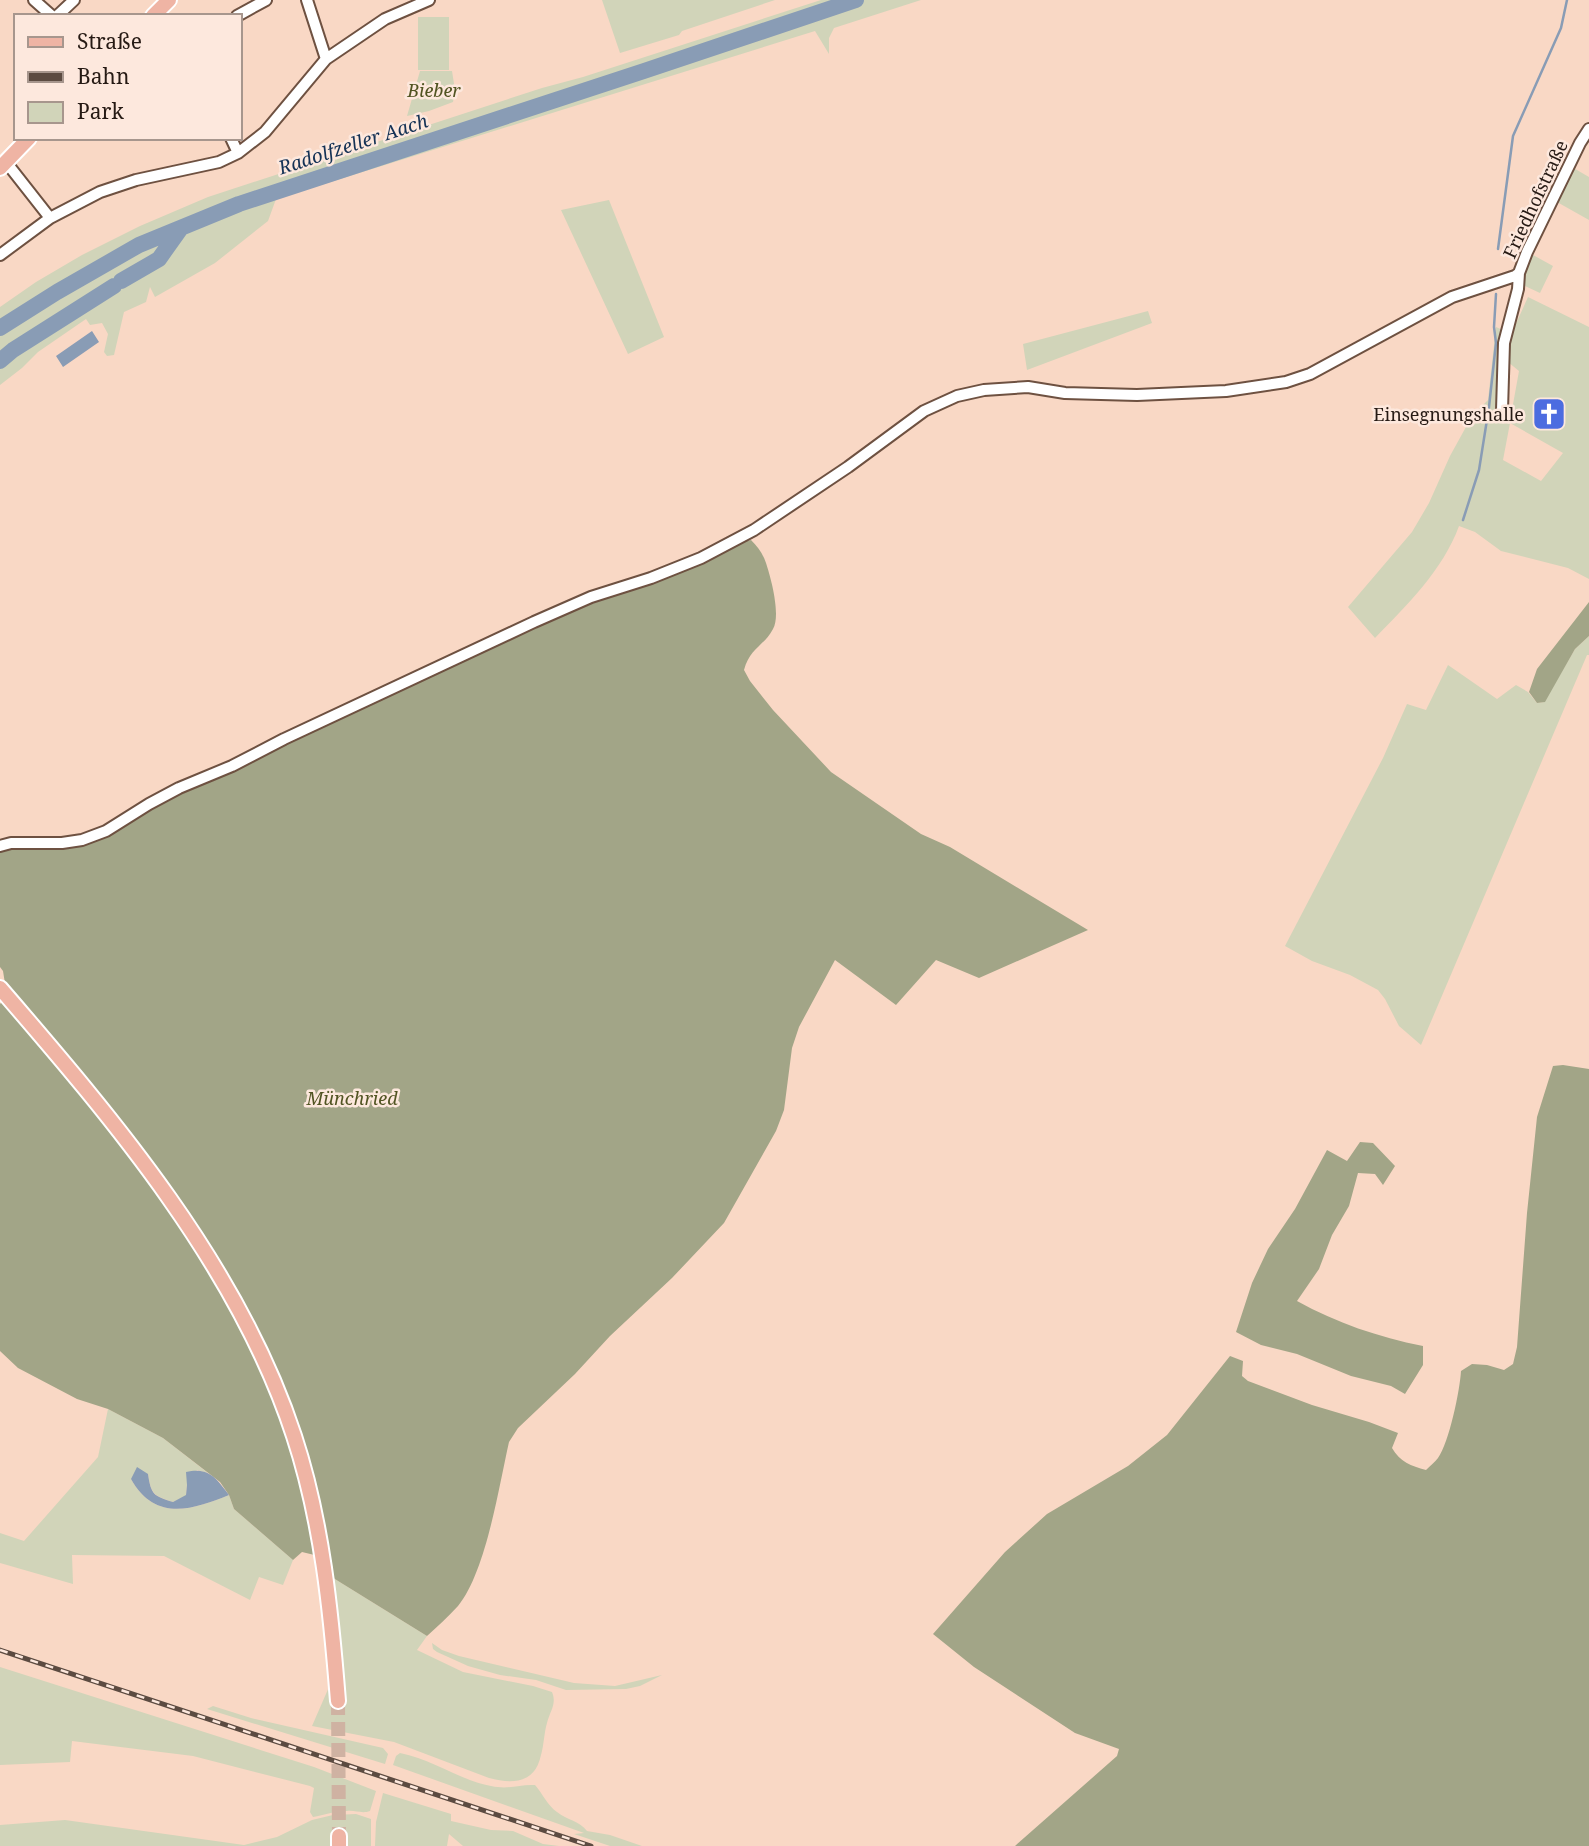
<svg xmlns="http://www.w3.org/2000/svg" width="1589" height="1846" viewBox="0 0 1589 1846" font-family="'Noto Serif',serif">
	<rect width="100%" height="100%" fill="#f9d8c5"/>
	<path fill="#d1d4b9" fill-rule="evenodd" d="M602 0H775L682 31 679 35 620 53Z
		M821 0H921L834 28 829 38V54L815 31 276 199 268 221 215 263 155 297 150 287 146 302 124 312 114 355 107 356 104 352 108 334 102 323 90 325 86 319 38 352 22 368 0 385V307L36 282 82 255 140 226 208 197 542 88 583 77Z
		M418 17H449V70H418Z
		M420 71H452L455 90 453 102 429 111 407 116Z
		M1570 166 1589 177V220L1557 202Z
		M609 200 664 337 628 354 561 210Z
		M1533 255 1553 266 1540 293 1525 286 1522 281 1524 270Z
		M1528 297 1589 327V579L1568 568 1501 551 1475 532 1459 526C1443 570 1407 605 1375 638L1348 607 1412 532 1429 503 1450 456 1472 416 1488 400 1496 327 1507 332 1502 410 1510 421 1519 371 1508 362 1509 339ZM1510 423 1563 453 1541 481 1503 460Z
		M1148 311 1152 323 1027 370 1023 344Z
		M1589 636V655H1587L1421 1045 1399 1026 1385 999 1378 990 1350 975 1312 961 1285 946 1383 758 1407 704 1426 710 1448 665 1497 699 1516 685 1528 692 1537 703 1544 702 1575 649Z
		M108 1409 163 1438 208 1473 197 1470 187 1485 186 1496 173 1502C155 1496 151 1495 148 1474L131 1479C155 1522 192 1510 229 1495L234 1509 293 1560 283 1585 259 1577 250 1600 164 1556 72 1555 73 1584 0 1563V1533L24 1541 98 1457Z
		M330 1576 427 1636 417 1650 463 1672 533 1686 552 1692C557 1704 550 1711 547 1723 544 1733 544 1745 541 1755 535 1784 512 1784 489 1778L394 1742 312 1726 329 1687 332 1697Z
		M432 1643 442 1650 459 1656 574 1683 615 1686 662 1675 640 1686 626 1689 566 1690 536 1680 500 1675 468 1666 437 1652 433 1649Z
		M0 1667 314 1767 376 1791 370 1811C362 1814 355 1810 347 1811 335 1811 324 1815 313 1817L310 1812 314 1788 310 1786 193 1756 72 1741 70 1762 0 1765Z
		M213 1706 251 1718 383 1748 388 1754 385 1764 207 1709Z
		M400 1753C432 1759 459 1780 491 1786 510 1790 519 1784 535 1785 543 1794 547 1805 557 1812 567 1820 580 1821 587 1831L610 1835 642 1846H610L574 1834 584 1833 393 1765 396 1756Z
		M383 1793 451 1814V1821L491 1830 513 1831 543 1844 559 1846H463L449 1834 447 1846H375L376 1822Z
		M356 1814 371 1819V1846H346V1837L332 1836 331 1846H0V1825L65 1820 244 1845 277 1837 312 1820 333 1815Z"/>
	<path fill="#a2a587" d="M751 540C758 547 763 554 766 563 771 578 781 615 773 629 764 646 750 648 744 670L750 681 773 710 831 772 921 834 950 847 1088 930 979 978 936 960 896 1005 835 960 799 1027 792 1048 784 1110 776 1131 724 1223 672 1278 610 1336 575 1374 518 1428 509 1442C499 1486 486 1572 458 1606 448 1617 437 1627 427 1636L330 1576 331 1559 302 1552 293 1560 234 1509 229 1495 220 1482 163 1438 108 1409 77 1399 18 1368 0 1351V1004L7 996 3 971 0 967V852L10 848 83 841 150 805 535 624 742 542Z
		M1589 602V636L1575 649 1545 702 1537 703 1529 692 1537 669Z
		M1563 1065 1589 1069V1846H1015L1117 1756 1119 1749 1075 1733 974 1667 933 1634 1005 1552 1047 1514 1128 1466 1167 1435 1230 1356 1243 1361 1242 1376 1248 1381 1312 1405 1369 1422 1398 1433 1392 1448C1400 1462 1411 1466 1426 1470 1430 1466 1435 1462 1438 1458 1449 1443 1460 1390 1461 1371L1472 1364 1487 1365 1504 1370 1513 1364 1517 1347 1527 1213 1537 1117 1553 1066Z
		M1360 1142 1373 1143 1395 1166 1383 1185 1375 1174 1358 1173 1349 1206 1332 1235 1319 1269 1297 1301C1337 1323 1378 1337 1423 1346V1365L1405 1394 1391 1386 1351 1376 1297 1354 1261 1345 1236 1332 1252 1283 1268 1249 1295 1209 1327 1150 1347 1161Z"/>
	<path fill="#899cb5" d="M92 331 99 342 63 367 56 356Z
		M137 1467 148 1474C151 1495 154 1496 173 1502L186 1495 187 1485 186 1472C209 1467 216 1478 229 1495 192 1510 155 1522 131 1479Z"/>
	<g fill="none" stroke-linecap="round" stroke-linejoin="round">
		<path stroke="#899cb5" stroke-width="2.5" d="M1498 249 1513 136 1561 28 1567 0
			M1463 520 1479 470 1489 407 1496 343 1494 327 1496 294"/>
		<path stroke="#899cb5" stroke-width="16" d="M121 281 159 259 181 228
			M0 328 57 292 139 245 239 204 644 71 856 0
			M0 361 13 350 114 286"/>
		<path stroke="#cfb2a2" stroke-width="14" stroke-dasharray="14 7" stroke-linecap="butt" d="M338 1701 339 1836"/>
		<defs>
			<path id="minor" d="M34 0 52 16
				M307 0 326 59
				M57 16 74 0
				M237 16 266 0
				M231 138 238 153
				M6 162 50 218
				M0 255 50 218 100 192 136 180 219 162 238 153 265 132 326 59 385 19 429 0
				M1502 410 1504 343 1518 289 1519 273 1527 252 1580 143 1589 129
				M0 846 11 843H62L82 840 106 831 149 804 179 788 232 766 284 739 534 622 591 597 651 578 701 558 754 530 848 467 924 411 957 396 984 390 1028 387 1065 393 1137 395 1226 391 1286 382 1310 374 1452 297 1515 276 1519 273"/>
			<path id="major" d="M153 16 169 0
				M0 168 29 138
				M0 988C114 1120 239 1267 294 1436 322 1521 331 1612 338 1701
				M339 1836V1846"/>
		</defs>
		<use href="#minor" stroke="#6e5141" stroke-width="14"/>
		<use href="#major" stroke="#fff" stroke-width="18"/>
		<use href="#minor" stroke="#fff" stroke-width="10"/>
		<use href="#major" stroke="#efb4a4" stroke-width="14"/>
		<defs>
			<path id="rail" d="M0 1650 591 1846"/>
		</defs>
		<use href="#rail" stroke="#5c4b41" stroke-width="5"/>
		<use href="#rail" stroke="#fde8dd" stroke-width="2.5" stroke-dasharray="8" stroke-linecap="butt"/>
	</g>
	<defs>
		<symbol id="church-square" viewBox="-11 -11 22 22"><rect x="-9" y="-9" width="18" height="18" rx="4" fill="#4c6ce0" stroke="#fde8dd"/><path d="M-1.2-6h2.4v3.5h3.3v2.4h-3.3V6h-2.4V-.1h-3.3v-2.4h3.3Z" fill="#fff"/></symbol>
	</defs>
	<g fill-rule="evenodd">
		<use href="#church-square" x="1530" y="395" width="38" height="38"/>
	</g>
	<g text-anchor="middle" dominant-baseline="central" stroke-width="5" stroke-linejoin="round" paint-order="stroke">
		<g font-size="18" font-style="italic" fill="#515422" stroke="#fde8dd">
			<text x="434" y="90">Bieber</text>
			<text x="352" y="1098">Münchried</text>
		</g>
		<g font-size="18" fill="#261a14" stroke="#fde8dd">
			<text transform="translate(1535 199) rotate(-65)">Friedhofstraße</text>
		</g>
		<g font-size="18" fill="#261a14" stroke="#fde8dd" text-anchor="end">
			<text x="1524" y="414">Einsegnungshalle</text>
		</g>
		<g font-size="19" font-style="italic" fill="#153255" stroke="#fde8dd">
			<text transform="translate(353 144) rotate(-18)">Radolfzeller Aach</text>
		</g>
	</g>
	<rect x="14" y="14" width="228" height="126" fill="#fde8dd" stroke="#a7968d" stroke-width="2"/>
	<rect x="28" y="37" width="35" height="10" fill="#efb4a4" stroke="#a7968d" stroke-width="2"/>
	<text x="77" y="49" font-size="21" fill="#261a14">Straße</text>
	<rect x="28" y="72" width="35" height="10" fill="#5c4b41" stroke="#a7968d" stroke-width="2"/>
	<text x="77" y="84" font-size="21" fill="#261a14">Bahn</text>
	<rect x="28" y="102" width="35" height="21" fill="#d1d4b9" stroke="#a7968d" stroke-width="2"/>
	<text x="77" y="119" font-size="21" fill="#261a14">Park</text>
</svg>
